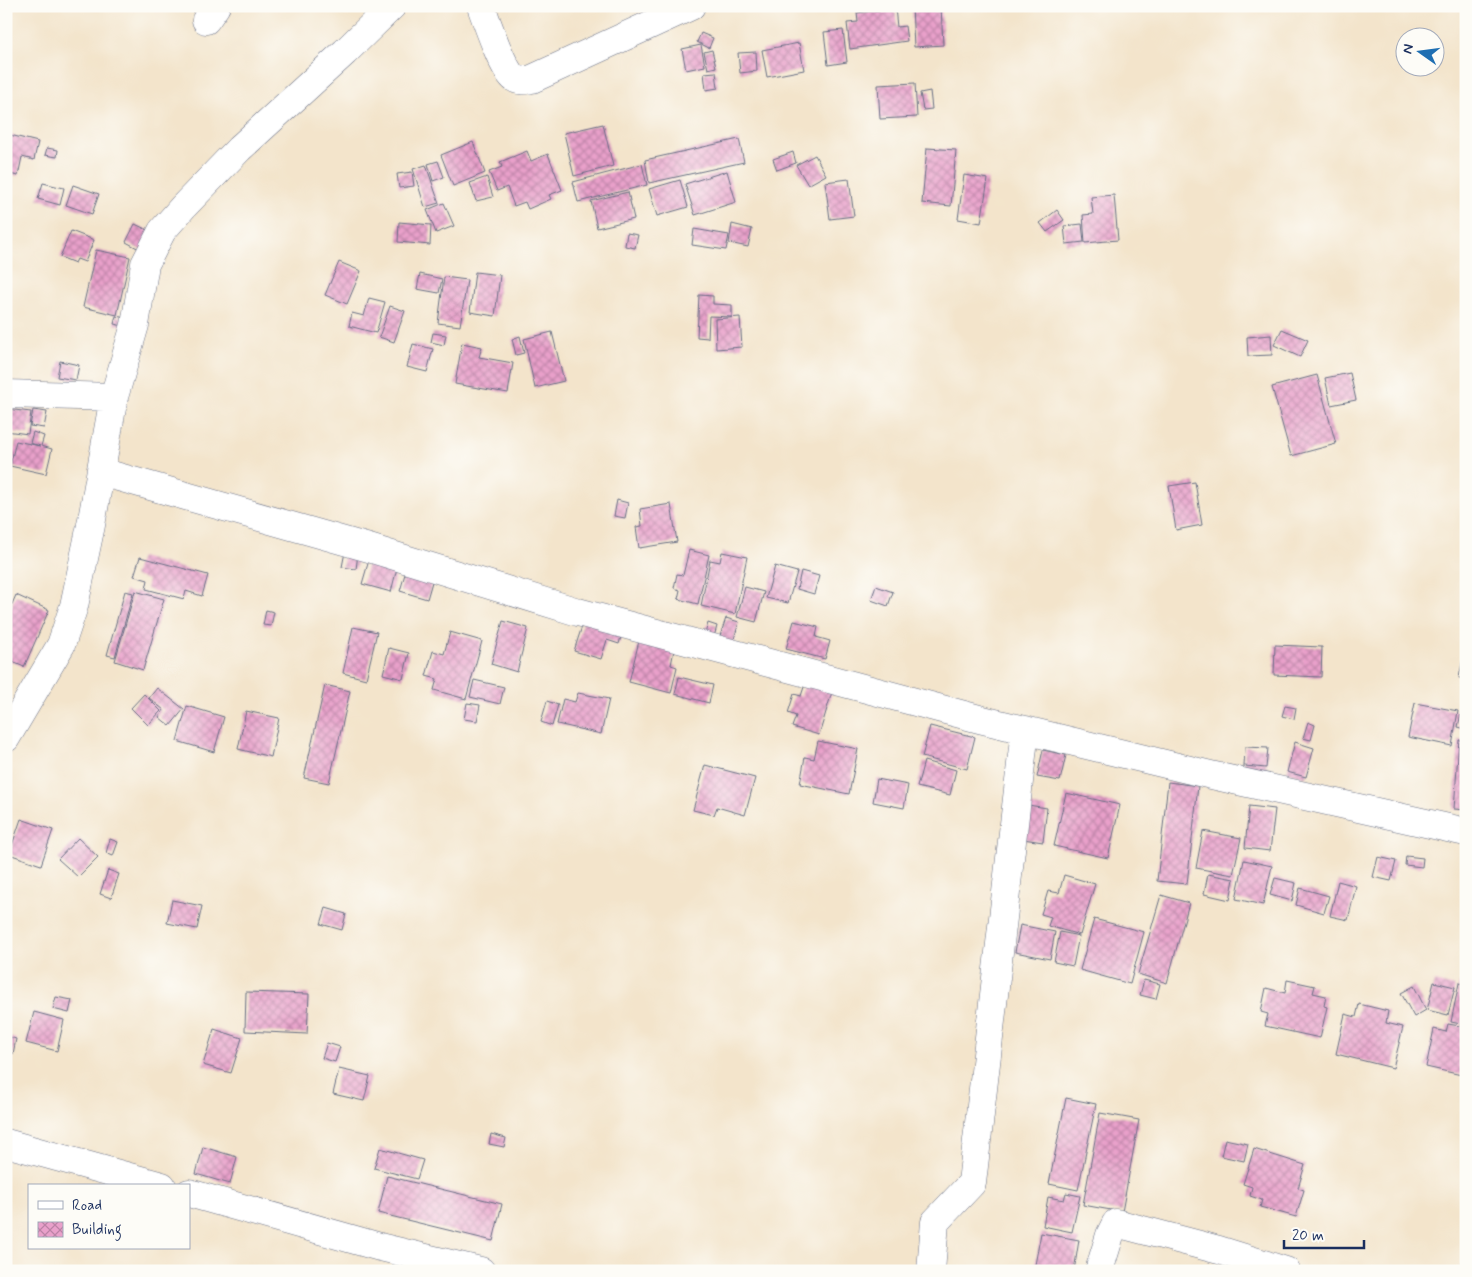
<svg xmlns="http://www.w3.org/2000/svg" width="1472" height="1277" viewBox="0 0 1472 1277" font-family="Mynerve,sans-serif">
	<defs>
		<pattern id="building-cross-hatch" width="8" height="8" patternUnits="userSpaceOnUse" patternTransform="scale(1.25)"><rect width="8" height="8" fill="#e9a0ca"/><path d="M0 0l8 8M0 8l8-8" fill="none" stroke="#bc83a7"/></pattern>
	</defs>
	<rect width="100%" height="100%" fill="#fdfcf7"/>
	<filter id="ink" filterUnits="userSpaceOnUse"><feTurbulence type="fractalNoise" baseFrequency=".02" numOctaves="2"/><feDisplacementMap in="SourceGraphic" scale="10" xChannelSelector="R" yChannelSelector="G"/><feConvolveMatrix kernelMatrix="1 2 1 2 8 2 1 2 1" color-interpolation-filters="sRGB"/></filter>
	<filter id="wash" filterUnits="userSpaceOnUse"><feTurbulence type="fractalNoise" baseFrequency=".0096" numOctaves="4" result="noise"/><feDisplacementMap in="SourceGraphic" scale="20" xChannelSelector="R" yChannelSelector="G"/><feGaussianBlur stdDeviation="1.12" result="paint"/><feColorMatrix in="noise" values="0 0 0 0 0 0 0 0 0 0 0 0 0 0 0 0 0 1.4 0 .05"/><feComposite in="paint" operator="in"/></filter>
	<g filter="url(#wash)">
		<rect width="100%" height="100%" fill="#f3e4cb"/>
		<g id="blocks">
			<path fill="url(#building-cross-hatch)" d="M912 6H941L943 45 914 47Z
				M895 8 897 27 905 26 907 41 850 49 847 23 858 22 857 13Z
				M843 30 847 62 828 65 824 32Z
				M701 33 713 38 709 48 697 42Z
				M799 43 804 70 767 77 762 50Z
				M701 45 705 66 686 70 682 49Z
				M712 50 716 67 708 69 704 52Z
				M756 52 757 71 740 73 738 53Z
				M716 72 718 88 706 90 704 73Z
				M915 83 917 117 880 119 878 85Z
				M930 91 932 109 923 110 920 93Z
				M603 124 613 166 574 176 564 133Z
				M6 134 38 142 34 160 22 157 18 176 6 173Z
				M739 139 744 162 649 183 645 160Z
				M473 142 485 173 453 186 441 155Z
				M47 148 58 150 57 157 45 155Z
				M927 148 956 150 951 206 922 203Z
				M527 151 531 161 548 154 562 190 549 195 551 199 528 209 525 202 514 206 507 187 497 191 489 172 502 167 500 162Z
				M793 152 796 163 777 170 773 159Z
				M815 155 826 175 808 185 796 165Z
				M438 161 444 177 433 181 428 164Z
				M642 164 647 185 578 202 573 182Z
				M426 165 439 203 425 207 413 169Z
				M727 171 736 202 695 215 685 184Z
				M412 172 414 186 399 188 397 174Z
				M964 175 988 179 981 223 958 219Z
				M487 177 493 197 476 201 470 183Z
				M849 179 854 216 830 219 825 182Z
				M680 180 688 207 657 216 649 189Z
				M43 183 64 188 60 205 38 199Z
				M73 185 99 194 92 214 66 205Z
				M628 192 634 219 597 228 591 201Z
				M1114 195 1118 240 1085 243 1083 215 1093 214 1091 197Z
				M444 203 454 226 436 233 427 210Z
				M1057 210 1064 220 1047 232 1040 223Z
				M399 222 431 225 430 245 398 242Z
				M135 224 152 232 143 251 126 242Z
				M732 224 752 229 748 247 729 243Z
				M1082 224 1084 242 1066 244 1064 226Z
				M694 229 729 235 726 250 692 245Z
				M71 231 94 240 85 262 77 259 75 263 60 257Z
				M627 233 638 235 635 248 625 246Z
				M96 250 130 257 117 315 83 307Z
				M339 262 361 271 347 304 325 295Z
				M475 272 500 275 495 316 470 312Z
				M420 274 442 279 439 293 417 289Z
				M444 277 467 280 460 326 438 323Z
				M699 295 713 296V304L732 305V317L709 316 708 338 697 337Z
				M369 298 385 302 376 333 349 326 352 313 364 316Z
				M390 306 405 311 394 342 379 337Z
				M116 316 130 319 128 327 114 324Z
				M740 317 742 347 716 349 715 319Z
				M1282 329 1308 340 1300 357 1274 345Z
				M552 332 564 381 535 388 524 339Z
				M433 333 446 335 444 345 431 342Z
				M1271 335 1272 355 1248 356 1247 337Z
				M520 336 524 353 516 355 512 339Z
				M462 343 482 347 479 357 513 363 508 393 455 384Z
				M413 344 433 349 427 372 407 367Z
				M60 361 79 365 76 380 57 377Z
				M1350 373 1356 400 1331 405 1325 378Z
				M1317 375 1336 444 1291 456 1272 387Z
				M6 409 31 412 28 434 6 431Z
				M33 410 47 412 44 428 30 426Z
				M33 432 44 436 41 446 52 449 46 474 10 466 16 441 40 446 30 443Z
				M6 459H10L7 472H6Z
				M1195 482 1202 525 1176 530 1169 486Z
				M617 500 628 503 625 518 614 516Z
				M671 504 677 542 639 548 636 527 642 526 640 509Z
				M689 550 709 555 698 604 678 599 680 590 674 588 677 574 683 575Z
				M345 552 358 554 356 569 342 567Z
				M722 552 747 557 735 614 701 606 710 560 720 562Z
				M140 557 208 575 202 596 186 591 184 599 146 589 148 580 134 576Z
				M369 560 397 568 391 592 362 584Z
				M775 566 797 572 788 603 766 598Z
				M407 567 434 575 427 599 400 591Z
				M801 571 819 576 814 594 797 589Z
				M876 586 893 592 888 606 871 600Z
				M745 587 764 592 756 622 737 617Z
				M125 591 133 593 115 657 107 655Z
				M135 591 164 599 143 670 115 661Z
				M16 595 49 610 24 667 6 659V618Z
				M266 610 274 612 271 626 263 625Z
				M585 617 623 629 619 644 607 640 601 659 574 651Z
				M726 618 739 622 732 646 718 642Z
				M503 621 528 628 517 672 491 664Z
				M794 621 818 627 816 637 830 641 825 659 786 649Z
				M708 623 717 626 714 637 705 634Z
				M353 627 377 632 366 679 343 673Z
				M450 632 482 641 466 699 434 690 437 679 426 676 433 651 444 654Z
				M639 641 674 650 671 665 677 667 671 693 629 682Z
				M1275 645 1322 647 1321 677 1274 675Z
				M389 648 409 653 403 679 383 674Z
				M1463 658H1466V679L1459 678Z
				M679 677 713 685 709 703 675 694Z
				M474 680 504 687 500 704 470 697Z
				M805 684 832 692 819 735 792 727 796 716 788 713 794 694 801 696Z
				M325 685 350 691 329 783 304 778Z
				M157 688 184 709 170 726 159 717 164 710 149 698Z
				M578 693 609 699 601 734 557 724 563 699 575 702Z
				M144 694 161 711 148 725 131 708Z
				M1465 695H1466V729L1458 727Z
				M547 701 558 705 552 726 541 722Z
				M467 703 480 705 477 721 464 719Z
				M1415 703 1458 711 1452 746 1408 737Z
				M187 706 224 717 214 752 177 741Z
				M1285 706 1296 708 1294 719 1282 716Z
				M246 711 279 718 271 757 238 749Z
				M1308 722 1315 725 1311 740 1303 738Z
				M930 726 975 737 967 769 922 757Z
				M1459 740 1466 741V810L1454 809Z
				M818 741 858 749 849 794 800 784 805 757 814 759Z
				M1295 742 1314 748 1306 777 1287 772Z
				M1245 747 1268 748 1266 768 1244 766Z
				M1043 750 1066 755 1060 781 1037 777Z
				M924 761 956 770 950 795 917 787Z
				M705 765 755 778 745 815 717 807 714 815 693 810Z
				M877 779 908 785 904 808 873 802Z
				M1168 782 1198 786 1187 884 1157 881Z
				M1066 793 1120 805 1108 858 1054 846Z
				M1028 805 1047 808 1043 842 1023 839Z
				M1249 806 1275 809 1270 851 1245 848Z
				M21 819 53 830 41 865 9 854Z
				M1203 831 1241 838 1233 875 1196 868Z
				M78 838 98 857 78 877 58 859Z
				M110 839 118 842 113 856 106 853Z
				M1406 856 1423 858 1422 867 1405 865Z
				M1378 857 1396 861 1391 881 1373 877Z
				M1244 860 1272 866 1263 905 1236 899Z
				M108 870 119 874 111 898 100 894Z
				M1208 874 1234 879 1230 900 1204 894Z
				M1064 875 1095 884 1080 935 1048 926 1051 917 1041 914 1048 891 1059 893Z
				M1275 878 1296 883 1292 901 1270 895Z
				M1338 881 1356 886 1348 920 1330 916Z
				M1300 888 1329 896 1324 913 1296 905Z
				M1161 895 1189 903 1167 983 1138 974Z
				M172 900 202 906 197 929 167 923Z
				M326 908 346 914 342 930 321 924Z
				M1094 919 1144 932 1130 984 1080 970Z
				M1020 925 1055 932 1050 959 1015 952Z
				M1060 932 1079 936 1073 966 1054 962Z
				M1144 980 1160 984 1156 999 1140 995Z
				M1287 980 1315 986 1313 993 1326 996 1324 1006 1327 1007 1320 1038 1265 1026 1268 1014 1261 1012 1266 988 1285 993Z
				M1434 982 1455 987 1448 1015 1427 1010Z
				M1459 983 1466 984V1025L1451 1022Z
				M1414 986 1426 1010 1414 1017 1401 993Z
				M246 992 309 994 307 1034 245 1031Z
				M56 997 72 1000 69 1013 53 1009Z
				M1359 1004 1388 1011 1386 1023 1403 1027 1393 1068 1336 1054 1345 1014 1356 1017Z
				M34 1012 64 1020 57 1051 26 1043Z
				M1448 1024 1466 1027V1076L1426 1067 1434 1029 1446 1032Z
				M214 1029 242 1038 231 1073 203 1065Z
				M6 1036 16 1039 13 1054 6 1052Z
				M327 1043 340 1047 335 1062 322 1058Z
				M339 1069 370 1076 364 1101 333 1094Z
				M1066 1098 1096 1104 1078 1190 1049 1184Z
				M1100 1113 1139 1120 1122 1212 1083 1205Z
				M491 1134 506 1138 504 1147 489 1144Z
				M1225 1139 1248 1144 1244 1161 1221 1156Z
				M203 1147 237 1157 230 1184 196 1174Z
				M380 1148 423 1160 417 1179 374 1168Z
				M1254 1149 1305 1165 1298 1188 1304 1190 1296 1217 1260 1207 1262 1200 1250 1196 1252 1187 1243 1184Z
				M387 1176 502 1204 493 1241 378 1213Z
				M1066 1193 1080 1196 1072 1232 1043 1226 1048 1197 1064 1200Z
				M1041 1233 1079 1240 1074 1271 1034 1270Z
				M1465 1251H1466V1263H1462Z"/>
		</g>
	</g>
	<g filter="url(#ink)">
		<use href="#blocks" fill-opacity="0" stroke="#676e84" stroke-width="1"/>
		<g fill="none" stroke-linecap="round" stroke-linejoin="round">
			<defs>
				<path id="minor" d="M481 6C486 20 504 72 514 78 520 82 525 80 532 79L691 6
					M206 20 216 6
					M6 394 114 397
					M101 472 369 548 578 612 983 720 1211 775 1466 832
					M6 738 61 645 74 606 91 525 114 397 135 325 145 264 162 231 183 207 239 149 345 52 392 6
					M6 1143 162 1186
					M189 1193 380 1247 481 1271
					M931 1271 935 1222 972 1183 1025 730
					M1099 1271 1110 1235 1116 1223 1219 1250 1286 1271"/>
			</defs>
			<use href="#minor" stroke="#676e84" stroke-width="29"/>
			<use href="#minor" stroke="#fff" stroke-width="28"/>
		</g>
	</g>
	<rect width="1472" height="1277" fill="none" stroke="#fdfcf7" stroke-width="25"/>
	<rect x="28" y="1184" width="162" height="65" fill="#fdfcf7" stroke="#a3aaba"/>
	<rect x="38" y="1201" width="25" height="8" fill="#ffffff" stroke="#a3aaba"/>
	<text x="72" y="1210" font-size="15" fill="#1b2f5e">Road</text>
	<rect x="38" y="1222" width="25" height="15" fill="url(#building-cross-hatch)" stroke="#a3aaba"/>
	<text x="72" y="1234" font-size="15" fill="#1b2f5e">Building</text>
	<g transform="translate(1420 52) rotate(284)"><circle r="24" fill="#fdfcf7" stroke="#a3aaba"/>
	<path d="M0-4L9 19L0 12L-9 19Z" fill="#1f6fb2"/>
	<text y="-8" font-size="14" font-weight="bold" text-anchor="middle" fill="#1b2f5e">N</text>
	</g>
	<path d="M1284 1240v8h80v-8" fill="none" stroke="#1b2f5e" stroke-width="2.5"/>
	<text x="1292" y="1240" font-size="15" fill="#1b2f5e" stroke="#fdfcf7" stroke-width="4" paint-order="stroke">20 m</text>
</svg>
